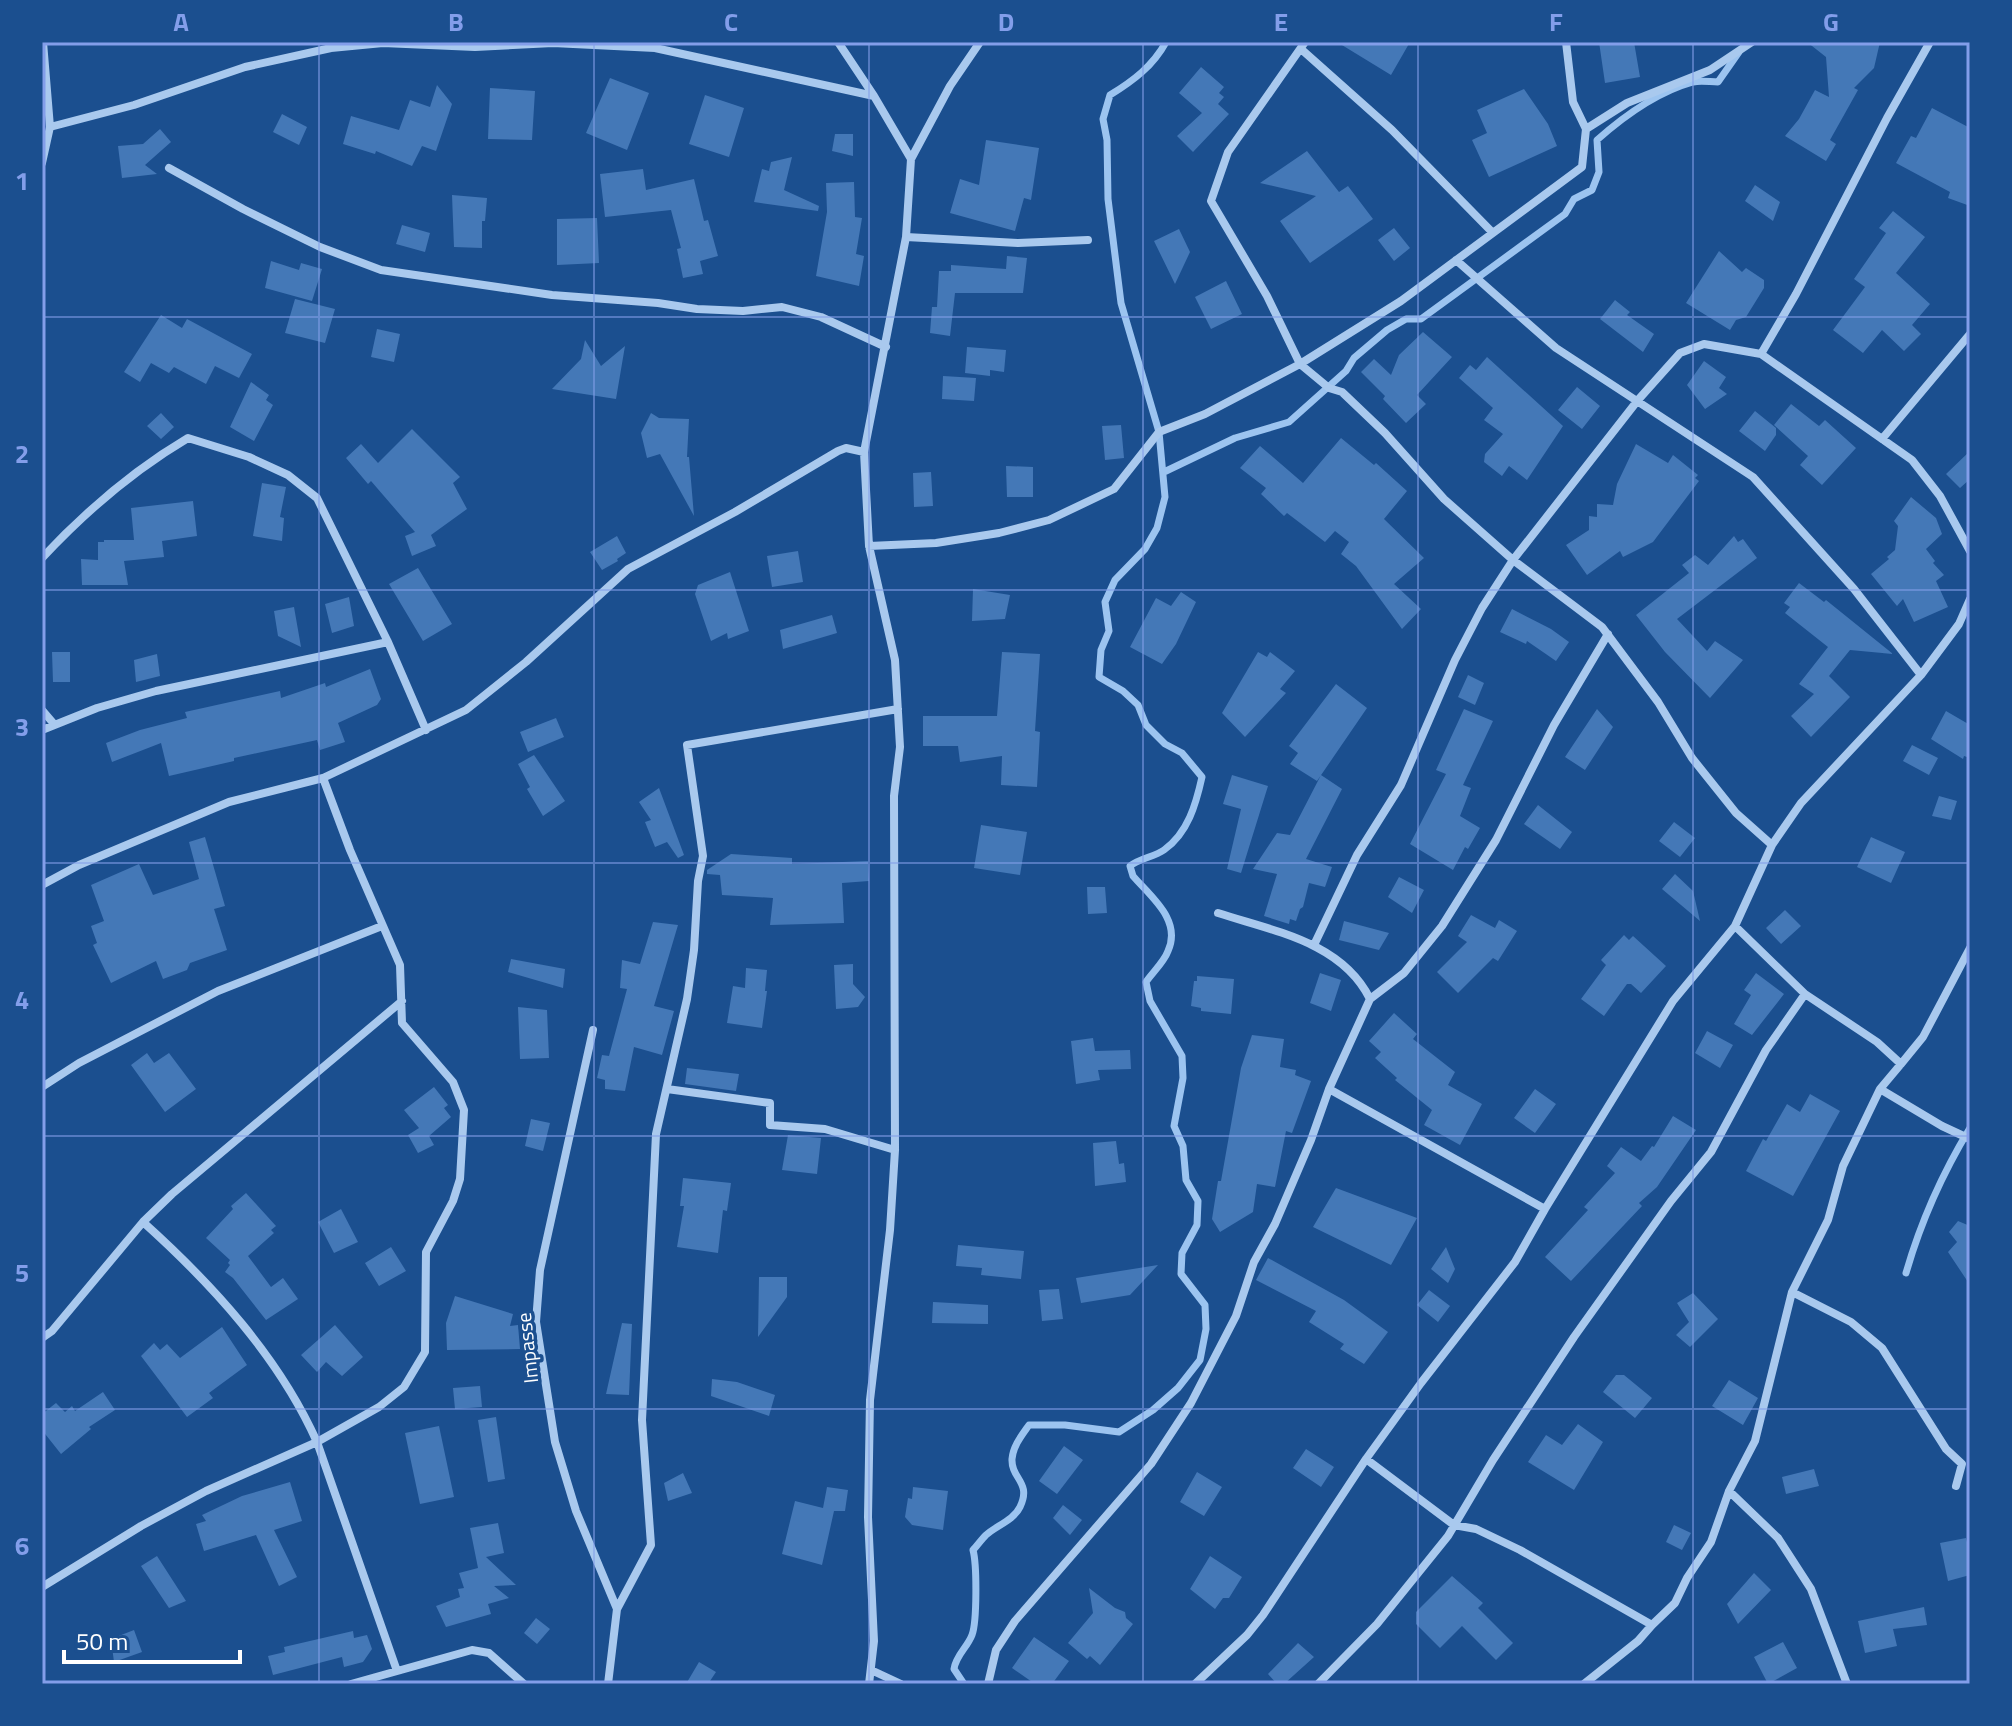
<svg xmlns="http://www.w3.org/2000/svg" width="2012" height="1726" viewBox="0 0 2012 1726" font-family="'Titillium Web',sans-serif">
	<rect width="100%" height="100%" fill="#1b4f8f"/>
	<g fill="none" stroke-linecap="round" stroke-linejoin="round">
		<path stroke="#9cc4f0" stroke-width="7" d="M1164 472 1235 438 1289 422 1346 371 1354 358 1387 330 1406 319H1421L1565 214 1574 199 1592 190 1599 172 1597 140C1624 116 1657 92 1693 82 1701 80 1710 82 1718 82L1739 52
			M1906 1273C1921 1221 1942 1174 1970 1128
			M964 1684 954 1669C956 1655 967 1648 972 1635 977 1622 977 1565 973 1550 977 1546 981 1540 986 1535 996 1526 1014 1520 1020 1507 1032 1482 1011 1479 1012 1459 1013 1446 1022 1435 1029 1425H1065L1119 1432 1153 1410 1178 1388 1200 1360 1206 1329 1205 1305 1181 1274 1182 1253 1197 1225 1198 1201 1186 1180 1183 1146 1174 1126 1183 1078 1182 1056 1150 1001 1146 982C1153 972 1164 962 1168 951 1182 920 1151 897 1133 876L1130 866C1140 858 1154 857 1164 850 1188 833 1196 804 1202 777L1182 753 1165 744 1146 725 1138 705 1123 691 1099 677 1101 650 1109 631 1105 602 1115 580 1145 549 1157 528 1165 497 1159 432 1121 303 1108 199 1107 140 1103 119 1110 95C1133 81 1153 66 1166 42"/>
	</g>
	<path fill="#4478b7" d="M1337 42H1410L1391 75Z
		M1599 42H1634L1640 77 1605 83Z
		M1807 42H1880L1874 68 1854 88 1858 90 1830 140 1836 144 1826 161 1785 136 1799 119 1815 90 1829 97 1826 57Z
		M1201 67 1224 87 1219 93 1224 97 1218 104 1229 114 1193 152 1177 136 1202 113 1179 93Z
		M610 78 649 93 627 150 586 133Z
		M437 85 452 104 436 151 422 146 412 166 376 151 375 154 343 144 351 116 399 130 410 100 430 107Z
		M490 88 535 91 532 140 488 139Z
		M1524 89 1548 124 1557 146 1489 177 1472 140 1487 133 1477 110Z
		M705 95 744 108 729 157 689 144Z
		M1932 108 1970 128V206L1948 198 1950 192 1896 163 1911 136 1916 138Z
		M282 114 307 127 299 145 273 132Z
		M160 129 171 142 145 165 157 174 122 178 118 146 143 144Z
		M835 134H853V156L832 151Z
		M986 140 1039 148 1031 200 1024 198 1015 231 950 213 960 179 979 185Z
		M1307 151 1339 192 1348 186 1373 219 1310 263 1280 221 1316 196 1260 183Z
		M792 157 784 190 819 206 818 211 754 202 762 169 769 171 771 162Z
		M643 169 646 190 694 179 704 221 708 220 718 256 700 261 703 274 683 278 677 249 681 248 671 210 605 217 600 174Z
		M854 182 855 217 862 218 856 254 864 256 859 286 816 276 827 212 826 183Z
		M1755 185 1780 202 1773 221 1745 201Z
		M452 195 487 198 485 221H482V248L454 247Z
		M1893 211 1925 237 1896 273 1930 304 1912 325 1921 334 1904 351 1882 330 1863 353 1833 330 1865 287 1854 279 1886 233 1879 228Z
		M597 218 599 263 557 265V219Z
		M402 225 430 233 425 252 396 244Z
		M1394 228 1410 248 1394 261 1378 240Z
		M1179 229 1190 252 1175 284 1154 241Z
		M1719 251 1742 272 1746 268 1764 280V288L1746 317 1736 320 1730 330 1686 303Z
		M1007 256 1027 258 1023 293H955L950 336 930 333 932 307H937L939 271H951V265L1006 269Z
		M271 261 299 270 301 263 322 269 312 301 265 288Z
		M1226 281 1242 314 1211 329 1195 297Z
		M295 299 335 309 325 343 285 333Z
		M1615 300 1630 312 1627 315 1654 334 1643 352 1600 319Z
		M161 315 182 328 187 319 252 354 239 378 215 366 206 384 174 367 169 373 151 363 140 382 124 372Z
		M377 329 400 334 394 362 371 357Z
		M1423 332 1452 357 1417 395 1426 404 1406 423 1383 399 1385 396 1361 372 1374 359 1391 375 1399 355Z
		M585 340 601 366 625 346 616 399 552 389 581 359Z
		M967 347 1006 350 1004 372 990 370V376L965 373Z
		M1487 357 1563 426 1527 480 1509 466 1502 476 1484 462 1485 454 1503 434 1484 420 1493 408 1459 378 1470 365 1476 370Z
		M1704 361 1726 377 1719 388 1727 394 1705 409 1687 385Z
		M943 376 976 378 974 401 942 399Z
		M251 382 269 395 266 400 273 405 254 441 230 427Z
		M1577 387 1600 406 1582 429 1558 410Z
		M1791 404 1819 426 1825 420 1856 448 1822 485 1800 465 1808 456 1774 425Z
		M1755 411 1776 428V435L1765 451 1739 431Z
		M161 413 174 427 161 439 147 426Z
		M651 413 659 418 689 419 687 457H689L694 516 660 454 647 458 641 433Z
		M1121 425 1124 458 1105 460 1102 426Z
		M412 429 460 477 453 483 467 509 431 535 436 546 412 556 405 536 415 532 371 481 368 484 346 458 361 444 378 463Z
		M1341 438 1374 465 1376 463 1407 491 1384 519 1424 558 1394 584 1421 609 1402 629 1356 566 1341 554 1349 542 1335 531 1325 542 1287 513 1284 516 1261 494 1266 488 1240 468 1260 446 1303 483Z
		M1636 444 1668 463 1673 455 1698 475 1695 478 1699 481 1653 542 1623 557 1620 551 1587 575 1566 545 1589 530V516L1597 517V504L1613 505 1617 484Z
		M1970 451V479L1960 488 1946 474Z
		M1006 466 1033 467V497H1007Z
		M931 472 933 506 914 507 913 473Z
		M262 483 286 487 280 517 284 518 282 541 253 536Z
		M1911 497 1936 518 1942 534 1926 549 1935 561 1933 563 1944 575 1936 581 1948 607 1914 622 1903 599 1897 606 1871 574 1889 559 1887 557 1895 550 1898 526 1894 521Z
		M193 501 197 536 162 541 164 557 124 561 128 585H82L81 559 98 560V542H104V540H134L131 508Z
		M617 536 626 553 617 559 618 561 602 570 590 552Z
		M1734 536 1738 542 1743 539 1757 558 1677 619 1707 651 1715 641 1743 660 1710 698 1665 652 1636 615 1689 573 1682 565 1695 555 1708 565Z
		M798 551 803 582 772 587 767 556Z
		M418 568 452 624 423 641 389 584Z
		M730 572 749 631 728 639 727 633 711 641 695 594 698 585Z
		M1799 583 1824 602 1826 600 1893 654 1850 650 1829 676 1850 697 1811 737 1791 716 1814 694 1799 684 1828 647 1785 613 1790 607 1784 603Z
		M973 589 1010 595 1005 619 972 621Z
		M1181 592 1196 602 1176 644 1162 664 1130 647 1156 598 1171 606Z
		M349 597 354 626 332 633 325 604Z
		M294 607 301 647 278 636 274 611Z
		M1512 609 1551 629 1569 642 1556 661 1527 641 1526 644 1500 632Z
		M832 615 837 633 783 649 780 630Z
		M52 652H70V682H53Z
		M1002 652 1040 654 1035 731 1040 732 1037 787 1001 785 1002 756 960 762 958 746H923V716H997Z
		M1258 652 1267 657 1270 652 1295 671 1280 689 1286 693 1245 737 1222 713Z
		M157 654 160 676 136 682 134 660Z
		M370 669 381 699 377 705 338 723 345 742 320 750 317 740 234 758V761L169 776 161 743 112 762 106 743 140 730 187 718 185 712 280 691 281 698 325 683 326 687Z
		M1468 675 1484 683 1475 705 1458 697Z
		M1336 684 1367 708 1317 781 1290 764 1298 753 1289 746Z
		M1464 709 1493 721 1463 785 1471 788 1460 816 1480 828 1468 849 1465 847 1453 870 1410 844 1446 774 1436 770Z
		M1597 709 1613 727 1585 770 1565 757Z
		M1946 711 1970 725V758L1964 756 1963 759 1931 739Z
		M556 718 564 737 528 752 520 732Z
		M1912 745 1938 758 1929 775 1903 761Z
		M534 755 565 801 543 816 527 789 530 787 518 764Z
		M1232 775 1268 786 1241 873 1227 869 1241 809 1223 804Z
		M1321 775 1342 789 1306 859 1332 867 1325 887 1309 883 1303 907 1300 909 1296 921 1290 919 1289 924 1264 916 1277 874 1253 869 1277 833 1290 835Z
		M659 788 684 855 678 858 667 842 655 847 645 822 651 820 639 802Z
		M1939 796 1957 801 1951 820 1932 816Z
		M1538 805 1572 832 1560 849 1524 824Z
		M1674 822 1695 838 1680 857 1659 841Z
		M981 825 1027 832 1020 875 974 868Z
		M205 837 225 906 214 909 227 950 190 963 187 970 163 979 156 961 111 983 93 945 97 943 91 926 104 921 91 885 139 864 153 895 199 879 189 842Z
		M1871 837 1905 852 1891 883 1857 867Z
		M731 854 792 858V864L868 861 869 881 842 883 844 923 770 925 773 898 722 895 720 875 707 874V870Z
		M1675 874 1693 891 1700 921 1662 889Z
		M1399 877 1424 890 1412 913 1388 897Z
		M1087 887H1105L1107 913 1088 914Z
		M1785 910 1801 926 1781 944 1766 928Z
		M1471 915 1495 928 1499 920 1517 931 1498 961 1493 958 1458 993 1437 972 1467 942 1458 936Z
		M1344 921 1389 933 1379 950 1339 940Z
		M653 922 678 925 654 1006 674 1011 662 1055 634 1047 625 1091 605 1089V1080L597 1078 602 1055 609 1056 627 989 620 988 622 960 640 964Z
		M1624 935 1629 940 1633 936 1666 966 1641 993 1631 984H1627L1604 1016 1581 999 1606 965 1601 960Z
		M511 959 565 969 563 988 508 972Z
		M853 964V984L865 997 858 1007 836 1009 834 965Z
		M746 968 767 970 765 991H767L762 1028 727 1023 733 986 745 988Z
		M1320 973 1341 980 1331 1011 1310 1003Z
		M1756 973 1784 994 1752 1035 1734 1024 1751 995 1744 990Z
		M1197 976 1234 979 1231 1014 1201 1011V1008L1191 1006 1194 981H1197Z
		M518 1007 547 1010 549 1058 520 1059Z
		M1394 1013 1417 1034 1413 1039 1455 1072 1448 1085 1482 1104 1460 1145 1424 1125 1432 1110 1395 1080 1397 1078 1375 1058 1381 1052 1369 1041Z
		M1707 1031 1733 1045 1720 1068 1695 1053Z
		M1252 1035 1284 1039 1280 1067 1296 1070 1295 1075 1311 1081 1292 1133 1286 1131 1275 1187 1257 1184 1253 1212 1220 1232 1212 1219 1218 1181H1221L1241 1068Z
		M1093 1038 1095 1051 1130 1050 1131 1069 1098 1070 1100 1080 1076 1084 1071 1041Z
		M147 1053 154 1063 169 1053 196 1089 165 1112 131 1065Z
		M687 1068 739 1074 736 1091 685 1084Z
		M434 1087 448 1105 444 1108 451 1117 429 1136 434 1145 418 1153 408 1135 419 1128 404 1110Z
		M1535 1089 1556 1104 1535 1133 1514 1118Z
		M1810 1094 1840 1111 1793 1196 1746 1171 1763 1139 1766 1141 1787 1104 1800 1112Z
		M1673 1116 1696 1130 1657 1187 1639 1203 1642 1206 1571 1281 1545 1257 1588 1210 1584 1207 1615 1173 1607 1166 1621 1147 1641 1161 1652 1146 1654 1147Z
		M531 1119 550 1123 543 1151 525 1146Z
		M788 1135 821 1138 817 1174 782 1170Z
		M1116 1141 1119 1164 1124 1163 1126 1182 1095 1186 1093 1143Z
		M683 1178 731 1183 727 1211 723 1210 718 1253 677 1247 684 1206H680Z
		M1336 1188 1417 1218 1391 1265 1313 1227Z
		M246 1193 276 1226 271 1230 274 1233 248 1256 271 1287 283 1278 298 1299 266 1320 233 1278 225 1272 230 1265 228 1263 230 1260 206 1238 233 1209 231 1206Z
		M341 1209 358 1242 334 1253 318 1222Z
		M1958 1221 1970 1226V1285L1948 1252 1957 1242 1949 1232Z
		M958 1245 1024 1251 1021 1279 981 1275 982 1268 956 1266Z
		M391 1247 406 1271 379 1286 365 1263Z
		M1446 1247 1455 1269 1448 1283 1431 1269Z
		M1268 1258 1344 1300 1388 1332 1364 1364 1340 1349 1344 1344 1309 1322 1316 1311 1256 1280Z
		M1158 1265 1130 1295 1081 1303 1076 1278Z
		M759 1277H787V1297L758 1337Z
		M1059 1289 1063 1319 1042 1321 1039 1290Z
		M1429 1290 1450 1306 1438 1322 1417 1305Z
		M1693 1293 1718 1319 1690 1347 1676 1335 1689 1322 1677 1303Z
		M455 1296 513 1314 510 1326 518 1325 520 1349 447 1350 446 1323Z
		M933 1302 988 1305V1324L932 1323Z
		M622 1323 632 1324 629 1395 606 1394Z
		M335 1325 363 1357 342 1376 326 1362 317 1372 301 1355Z
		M222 1327 247 1365 209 1393 213 1398 187 1417 141 1356 154 1343 160 1350 167 1344 180 1358Z
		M1616 1375H1624L1652 1398 1635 1418 1603 1392Z
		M712 1379 737 1382 775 1395 769 1416 711 1396Z
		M1729 1380 1758 1398 1743 1425 1712 1406Z
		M480 1386 482 1407 455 1409 453 1388Z
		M103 1392 115 1410 89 1427 91 1429 61 1454 42 1430V1414L56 1403 65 1412 72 1406 75 1411Z
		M496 1417 505 1479 488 1482 478 1420Z
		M1578 1424 1603 1442 1574 1490 1528 1462 1546 1435 1562 1445Z
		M439 1426 454 1497 420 1504 405 1433Z
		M1064 1446 1083 1460 1057 1494 1039 1481Z
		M1306 1449 1334 1467 1321 1487 1293 1468Z
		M1814 1469 1819 1486 1786 1494 1782 1477Z
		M1197 1472 1222 1487 1204 1516 1180 1502Z
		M683 1473 692 1493 668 1501 664 1483Z
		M290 1482 302 1521 274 1530 297 1577 279 1586 256 1535 204 1551 196 1524 206 1521 202 1515 242 1496Z
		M827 1487 848 1490 845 1511H834L822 1565 782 1554 795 1501 823 1508Z
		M913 1487 948 1491 943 1530 912 1525 905 1517 908 1498 912 1499Z
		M1063 1505 1082 1520 1070 1535 1053 1518Z
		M498 1523 504 1553 486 1557 516 1585 494 1586 509 1598 488 1604 491 1614 446 1627 436 1606 460 1597 458 1589 464 1588 459 1573 478 1568 470 1528Z
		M1674 1525 1691 1533 1682 1550 1666 1542Z
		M1966 1538 1970 1554V1575L1948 1581 1940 1543Z
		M157 1556 186 1601 169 1608 141 1566Z
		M1210 1556 1242 1577 1229 1598H1223L1215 1609 1190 1589Z
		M1754 1573 1771 1590 1738 1624 1727 1604Z
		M1452 1576 1483 1603 1478 1608 1513 1643 1496 1660 1462 1626 1440 1648 1416 1624V1612Z
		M1089 1588 1115 1608 1125 1612 1126 1618 1133 1624 1100 1665 1090 1656 1087 1659 1068 1643 1093 1613Z
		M1924 1607 1927 1625 1893 1629 1897 1646 1865 1653 1858 1621Z
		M536 1618 550 1629 537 1644 524 1633Z
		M134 1630 142 1652 114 1662 111 1639Z
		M353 1631 354 1638 367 1635 372 1649 363 1662 344 1667 342 1657 273 1675 268 1656 285 1652 284 1647Z
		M1034 1637 1069 1661 1052 1684H1035L1012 1668Z
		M1783 1642 1797 1668 1768 1684 1754 1657Z
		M1298 1643 1314 1657 1284 1684H1277L1268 1674Z
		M699 1662 716 1672 708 1684H686Z"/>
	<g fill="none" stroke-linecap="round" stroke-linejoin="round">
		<path stroke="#a9c9ee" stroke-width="8" d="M43 42 50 127 134 105 245 67 331 48 383 43 475 47 553 43 655 48 874 96 911 159
			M838 42 874 96
			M1305 42 1228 152 1211 201 1267 296 1300 364 1329 388 1342 392 1385 433 1444 499 1513 560 1602 627 1658 702 1692 758 1736 813 1772 845
			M1566 42 1573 102 1586 129
			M1301 49 1392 130 1492 232
			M42 163 50 127
			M169 168 243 209 320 247 381 270 552 295 658 303 697 309 743 311 782 307 821 317 886 347
			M906 237 1018 243 1088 240
			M1456 260 1556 348 1753 477 1854 589 1921 675
			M1761 354 1796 294 1887 118 1930 42
			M1882 439 1970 334
			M869 546 936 543 999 533 1049 520 1114 489 1159 432 1205 414 1300 364 1401 301 1582 167 1586 129 1627 103 1710 70 1752 42
			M42 558C85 512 134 470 188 438L249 457 288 475 317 498 388 642 426 730
			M42 710 54 724
			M42 730 97 708 156 691 388 642
			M42 885 79 865 229 802 323 778 466 710 526 662 628 569 735 512 838 451 846 448 864 452
			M1218 913C1273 931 1342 942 1370 999L1329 1089 1545 1209
			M1735 926 1805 994 1877 1042 1901 1064 1923 1037 1970 948
			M1314 945 1357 855 1401 785 1455 660 1482 608 1513 560 1638 400 1680 353 1704 344 1761 354 1912 460 1940 496 1970 551
			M1370 999 1404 973 1442 926 1496 840 1554 725 1608 634
			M593 1030 540 1270 536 1322 555 1442 576 1511 617 1609
			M42 1087 79 1063 218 991 382 926
			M667 1089 770 1103V1125L825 1129 895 1150
			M1880 1089 1942 1126 1970 1139
			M143 1222C212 1284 279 1357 317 1442L397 1671
			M1792 1292 1851 1322 1882 1348 1946 1449 1962 1464 1956 1486
			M42 1338 52 1331 143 1222 172 1194 402 1001
			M1366 1459 1454 1525 1476 1529 1520 1550 1652 1625 1638 1641 1584 1684
			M1729 1491 1778 1538 1811 1589 1847 1684
			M42 1587 141 1526 206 1491 317 1442 379 1407 404 1387 425 1352 426 1252 453 1201 460 1179 464 1110 453 1082 402 1023 400 965 350 850 323 778
			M1652 1625 1675 1603 1687 1578 1711 1542 1729 1491 1755 1441 1792 1292 1828 1220 1843 1166 1880 1089 1901 1064
			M871 1670 901 1684
			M351 1684 472 1650 489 1653 524 1684
			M608 1684 617 1609 651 1545 642 1420 656 1134 687 999 694 950 698 881 703 856 687 745 898 709
			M869 1684 874 1641 868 1517 870 1400 890 1230 895 1150 894 796 900 747 895 660 869 546 864 452 906 237 911 159 950 86 980 42
			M988 1684 996 1650 1015 1621 1151 1464 1191 1403 1236 1316 1254 1262 1275 1224 1311 1140 1329 1089
			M1195 1684 1247 1635 1263 1615 1366 1459 1421 1383 1515 1262 1545 1209 1673 1001 1735 926 1772 845 1801 803 1921 675 1959 624 1970 599
			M1318 1684 1377 1624 1448 1536 1493 1460 1574 1337 1671 1201 1711 1152 1766 1050 1805 994"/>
	</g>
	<path fill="none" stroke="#839eea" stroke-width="2" stroke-opacity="0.55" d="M319 42V1684M594 42V1684M869 42V1684M1143 42V1684M1418 42V1684M1693 42V1684M42 317H1970M42 590H1970M42 863H1970M42 1136H1970M42 1409H1970"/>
	<g text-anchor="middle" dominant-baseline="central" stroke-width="7" stroke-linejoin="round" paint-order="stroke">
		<g font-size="20" fill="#fff" stroke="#1b4f8f">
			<text transform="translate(527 1348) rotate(-96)">Impasse</text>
		</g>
	</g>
	<rect width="2012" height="1726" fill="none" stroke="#1b4f8f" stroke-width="88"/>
	<path d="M64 1650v12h176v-12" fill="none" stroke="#ffffff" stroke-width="4"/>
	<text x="76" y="1650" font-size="24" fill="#ffffff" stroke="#1b4f8f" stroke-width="6" paint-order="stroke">50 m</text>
	<rect x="44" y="44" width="1924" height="1638" fill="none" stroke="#839eea" stroke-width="3"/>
	<g font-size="26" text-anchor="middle" font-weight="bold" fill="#839eea">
		<text x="181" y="31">A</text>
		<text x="456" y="31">B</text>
		<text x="731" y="31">C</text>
		<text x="1006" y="31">D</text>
		<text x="1281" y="31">E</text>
		<text x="1556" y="31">F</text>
		<text x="1831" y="31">G</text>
		<text x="22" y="190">1</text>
		<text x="22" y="463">2</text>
		<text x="22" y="736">3</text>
		<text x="22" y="1009">4</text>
		<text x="22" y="1282">5</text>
		<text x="22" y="1555">6</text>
	</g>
</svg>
